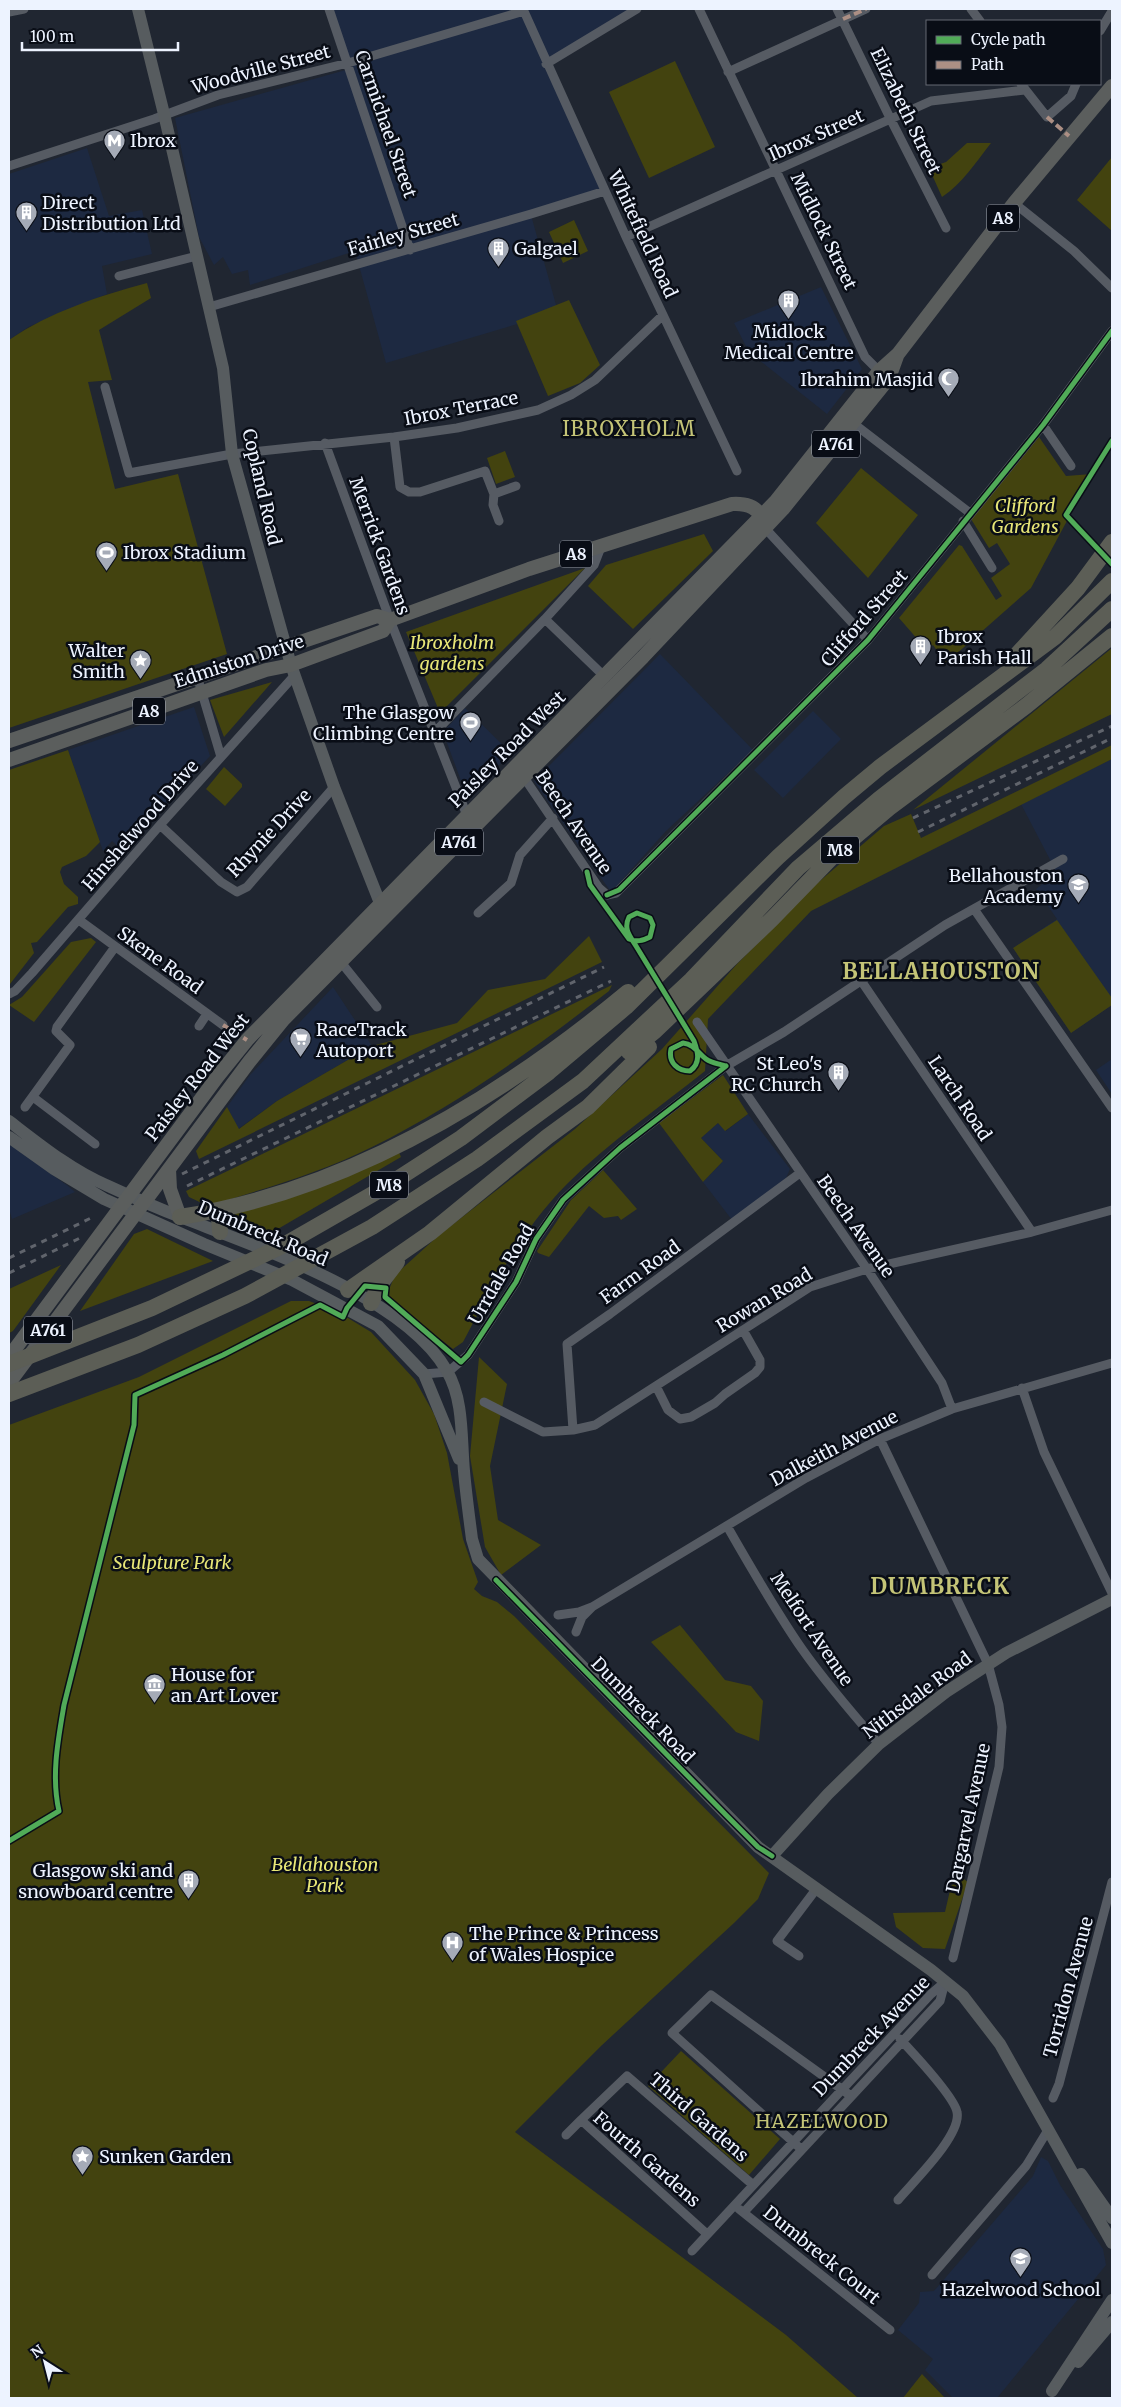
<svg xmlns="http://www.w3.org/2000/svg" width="1121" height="2407" viewBox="0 0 1121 2407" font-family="Merriweather,serif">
	<rect width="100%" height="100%" fill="#202631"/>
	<path fill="#1d2941" d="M330 9H635L546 64 605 191 531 215 558 312 386 363 355 251 250 285 248 270 232 274 223 257 214 265 199 237 175 118 353 68Z
		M87 148 109 216 142 210 152 254 102 266 107 294 28 327 9 340V174Z
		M821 287 862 369 827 414 749 352 734 323Z
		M660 654 753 750 666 831 611 892 534 781Z
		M194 707 210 756 123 851 112 841 103 851 68 750Z
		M465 708 511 753 467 797 443 732Z
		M813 711 841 739 783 798 754 770Z
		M1112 759V1005L1071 1033 1013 948 1057 919 1036 889 1057 873 1021 804Z
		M333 987 372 1046 277 1101 238 1129 227 1107 250 1075Z
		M1112 1059V1094L1096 1070Z
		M748 1114 790 1169 786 1178 732 1220 703 1182 723 1161 701 1138 718 1123 726 1131Z
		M9 1144 68 1186 75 1192 12 1219 9 1209Z
		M1041 2157 1048 2161 1060 2185 1103 2249 1106 2265 997 2398H953L925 2370 933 2359 898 2330 919 2303 920 2292 934 2291 1033 2176Z"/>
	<path fill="#43430f" d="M675 61 715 147 649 178 609 92Z
		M967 143H991C976 162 962 184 942 197L929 168 946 162Z
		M1112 157V231L1077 200Z
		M574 220 588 251 563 263 549 232Z
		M147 283 151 298 99 330 112 380 88 382 115 489 178 474 227 654 9 728V340C50 312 99 296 147 283Z
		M569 300 600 365 580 383 548 396 516 321Z
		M1039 437 1066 476 1092 474 1031 588 946 663 933 645 926 649 899 618 959 545 962 546 996 600 1002 596 991 578 1010 564 997 543 989 548 971 519Z
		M505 451 515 477 496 484 487 458Z
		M861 468 918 515 868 578 816 523Z
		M704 534 713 551 633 629 588 586 606 565Z
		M585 568 440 713 406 632Z
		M1112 648V714L913 810Z
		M272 682 224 737 210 700Z
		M1112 745V759L811 911 708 1019 705 1071C659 1108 609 1142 567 1184 522 1229 493 1286 463 1342L453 1349 386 1297 395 1275 438 1236 575 1129 662 1049 737 964 814 886 884 826 911 814 921 838Z
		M68 750 100 842 86 856 62 867 60 872 64 884 78 897V904L68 907 37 942 31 943 34 953 10 984 9 770Z
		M224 767 242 784V787L225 806 206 789Z
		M1057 920 1112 998V1005L1071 1033 1013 948Z
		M589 936 602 962 199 1159 196 1151 227 1107 239 1129 277 1101 372 1046 457 1023 488 990 545 979Z
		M91 938 96 942 34 1022 9 1005 22 997 71 942Z
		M612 985 609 991C534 1049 457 1105 372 1147 320 1173 263 1189 208 1206L189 1197 186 1191Z
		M723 1075 748 1114 725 1131 718 1123 701 1138 723 1161 703 1182 659 1123Z
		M398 1150 401 1157 259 1240 227 1227 226 1221 237 1213Z
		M603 1170 637 1209 621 1220 618 1216 604 1218 589 1206 549 1257 538 1253 537 1251 571 1200Z
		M147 1229 213 1261 80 1311 134 1234Z
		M61 1265 13 1331 9 1333V1289Z
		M291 1301H309L338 1312 371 1332 415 1380 434 1414 447 1453 463 1539 478 1582 474 1589 482 1596 497 1602 514 1616 769 1873 758 1899 734 1923 601 2046 515 2132 786 2335 858 2398H9V1425L139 1377Z
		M479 1357 507 1384 490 1466 498 1520 541 1545 501 1575 485 1547 470 1456Z
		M680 1625 725 1680 751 1686 763 1701 759 1741 736 1732 651 1642Z
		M961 1877 968 1882 945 1949 923 1948 896 1927 893 1913 945 1912 951 1886Z
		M681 2051 780 2139 749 2175 648 2086Z
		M922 2374 945 2398H903Z"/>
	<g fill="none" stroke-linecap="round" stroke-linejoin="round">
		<path stroke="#565b63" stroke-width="9" d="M329 9 410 250
			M523 9 626 237 737 471
			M699 9 865 357 882 374
			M837 9 891 120 946 228
			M971 9 980 21
			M9 12 24 9
			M1100 31 1112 11
			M546 64 637 9
			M728 72 866 9
			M1021 84 1047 117 1071 96 1076 84
			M9 166 154 119 218 95 348 63 524 11
			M1014 203 1074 251 1112 288
			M626 237 931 101 1025 90
			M119 276 197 256
			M209 307 531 214 605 191
			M105 387 129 473 232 454 394 437 457 428 538 410 571 395 595 380 663 315
			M853 423 970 513
			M1043 425 1071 466
			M394 437 400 487 409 492H420L485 471 494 494 516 486
			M325 443 390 620 468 818
			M494 494 493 505 499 521
			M963 521 992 568
			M765 528 868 640
			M545 619 605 677
			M197 676 221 757
			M434 733 545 619 594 565 601 547
			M521 773 599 888 607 895 616 893 868 640 1043 425 1112 331
			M160 825 221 882 237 892 247 887 334 787
			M974 909 1112 1108
			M478 913 511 883 520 855 553 818
			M79 920 223 1025
			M340 961 377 1007
			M862 982 1032 1232
			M9 994 15 991 32 973 160 825 294 676
			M697 1022 867 1269 942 1383 952 1409
			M199 1026 207 1014
			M33 1097 95 1144
			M25 1107 70 1045 56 1031 57 1027 115 947
			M424 1374 448 1372 468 1355 516 1282 536 1239 563 1200 620 1148 726 1066 784 1032 945 925 1063 859
			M656 1386 668 1410 680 1419 691 1417 715 1403 725 1394 755 1373 760 1367V1360L743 1330
			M1022 1388 1044 1452 1112 1593
			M484 1402 543 1432 573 1430 595 1425 810 1287 867 1269 1032 1232 1112 1210
			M573 1430 567 1344 610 1314 800 1173
			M880 1439 988 1664 999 1705 1002 1727 999 1767 953 1958
			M727 1526C751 1568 775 1610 802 1649 826 1683 852 1713 879 1744
			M592 1607 806 1478 880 1439 952 1409 1112 1363
			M558 1615 579 1612 592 1607 582 1617 576 1632
			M799 1956 777 1941 817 1888
			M1053 2098 1059 2084 1112 1882
			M581 2120 627 2076 752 2184
			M566 2135 581 2120 707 2234
			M801 2149 672 2033 711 1995 851 2096
			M898 2200C913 2182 962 2135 957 2112 954 2096 913 2053 900 2039
			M739 2209 890 2330
			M744 2212 940 2001 945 1982
			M692 2251 931 1994 945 1982
			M932 2275 1026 2166 1048 2130"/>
		<path stroke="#575c5f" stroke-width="12" d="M138 9 164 114 223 368 232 454 291 665 334 787 380 903
			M9 1121C39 1144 71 1170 106 1185 132 1197 157 1208 183 1218 260 1248 405 1297 447 1371 464 1400 461 1439 464 1471 466 1494 469 1516 472 1539L478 1559 758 1847 931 1970 963 1996 1000 2044 1112 2243
			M9 1137 54 1169 104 1199 204 1244 292 1280 378 1326 424 1374 459 1459
			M772 1856 828 1794 879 1744 946 1692 1006 1653 1112 1599
			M1081 2174 1112 2218
			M1078 2362 1112 2322
			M1052 2391 1112 2300"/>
		<path stroke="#5b5e5d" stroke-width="14" d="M9 741 377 616 390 620
			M9 760 266 670 291 665 383 631 390 620 529 569 732 504C748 503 760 508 764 524
			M169 1169 170 1189 180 1217
			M9 1357 218 1076 247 1040 775 502 879 371 898 354 1014 203 1112 86
			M9 1383 249 1062 283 1020 643 657 783 509 889 378 897 356"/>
		<path stroke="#5c5e56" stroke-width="16" d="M1012 660 1078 588 1112 542
			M629 1052 655 1031 772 919 839 850 889 808 1026 706 1112 636
			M180 1217C348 1191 499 1099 628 992
			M220 1232 219 1217 224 1210
			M348 1290 430 1233 547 1137 588 1107 649 1047
			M371 1303 378 1287 397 1262
			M9 1364 152 1308 284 1245 385 1187 461 1138 549 1072 626 1007 778 857 844 797 880 767 1055 637 1112 581
			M9 1394 138 1345 245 1296 372 1227 477 1159 583 1081 691 980 798 868 879 799 1047 669 1112 609"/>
		<path stroke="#60646c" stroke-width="3" stroke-dasharray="6 6" stroke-linecap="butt" d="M913 818 1112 726
			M918 832 1112 738
			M182 1174 604 967
			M187 1186 611 981
			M9 1258 93 1217
			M9 1273 82 1237"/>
		<path stroke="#ac8f84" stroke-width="4" stroke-dasharray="8 4" stroke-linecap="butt" d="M843 19 866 9
			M1047 117 1069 136
			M223 1025 247 1040"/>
		<defs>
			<path id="cycleway" d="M1112 441 1066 515 1112 564
				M587 872 590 885 629 939C637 942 642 941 650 937L653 925 650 918 637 913 629 917C623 929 630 936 636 946L694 1041C698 1052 701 1063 690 1071 678 1071 668 1063 671 1049L683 1043C694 1044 698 1053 706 1059 711 1063 720 1064 726 1066
				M607 895 619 890 868 640 1043 425 1112 331
				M496 1580 727 1816 758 1847 772 1856
				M9 1841 59 1811C51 1776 58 1740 64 1705L134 1425 135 1395 223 1355 320 1305 343 1317 347 1308 365 1286 386 1288 385 1297 461 1362 468 1355 516 1282 536 1239 563 1200 620 1148 726 1066"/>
		</defs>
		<use href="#cycleway" stroke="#090d16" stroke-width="8"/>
		<use href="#cycleway" stroke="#51ab58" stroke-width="5"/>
	</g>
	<defs>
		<symbol id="metro-pin" viewBox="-11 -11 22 30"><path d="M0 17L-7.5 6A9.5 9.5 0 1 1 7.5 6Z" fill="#a5abb7" stroke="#090d16"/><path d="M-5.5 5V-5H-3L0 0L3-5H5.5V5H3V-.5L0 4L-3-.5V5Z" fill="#fff"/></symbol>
		<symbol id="building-pin" viewBox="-11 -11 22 30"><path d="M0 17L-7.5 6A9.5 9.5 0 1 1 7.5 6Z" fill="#a5abb7" stroke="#090d16"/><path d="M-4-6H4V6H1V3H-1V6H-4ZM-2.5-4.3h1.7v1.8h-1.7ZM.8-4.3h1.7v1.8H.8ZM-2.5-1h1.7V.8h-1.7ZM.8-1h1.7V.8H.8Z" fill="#fff"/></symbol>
		<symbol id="mosque-pin" viewBox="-11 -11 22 30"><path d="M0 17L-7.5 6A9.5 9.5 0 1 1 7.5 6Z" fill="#a5abb7" stroke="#090d16"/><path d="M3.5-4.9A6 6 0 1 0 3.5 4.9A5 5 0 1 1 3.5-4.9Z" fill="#fff"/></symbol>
		<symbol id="stadium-pin" viewBox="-11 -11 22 30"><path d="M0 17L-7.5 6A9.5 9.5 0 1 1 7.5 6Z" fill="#a5abb7" stroke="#090d16"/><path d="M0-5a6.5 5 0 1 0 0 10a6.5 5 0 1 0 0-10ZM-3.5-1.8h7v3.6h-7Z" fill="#fff"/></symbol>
		<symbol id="sight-pin" viewBox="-11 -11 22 30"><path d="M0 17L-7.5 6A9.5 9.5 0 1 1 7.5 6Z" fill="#a5abb7" stroke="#090d16"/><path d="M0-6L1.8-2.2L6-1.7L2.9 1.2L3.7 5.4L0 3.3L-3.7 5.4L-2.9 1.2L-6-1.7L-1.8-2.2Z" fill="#fff"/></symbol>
		<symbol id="school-pin" viewBox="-11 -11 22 30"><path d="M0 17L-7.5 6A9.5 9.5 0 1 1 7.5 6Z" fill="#a5abb7" stroke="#090d16"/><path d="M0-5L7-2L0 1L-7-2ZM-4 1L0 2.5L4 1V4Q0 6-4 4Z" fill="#fff"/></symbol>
		<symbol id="supermarket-pin" viewBox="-11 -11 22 30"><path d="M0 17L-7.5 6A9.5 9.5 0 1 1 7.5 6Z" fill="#a5abb7" stroke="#090d16"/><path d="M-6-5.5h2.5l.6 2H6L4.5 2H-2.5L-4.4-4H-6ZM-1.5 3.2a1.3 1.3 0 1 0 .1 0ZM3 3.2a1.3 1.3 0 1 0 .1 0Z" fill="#fff"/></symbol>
		<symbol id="museum-pin" viewBox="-11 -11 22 30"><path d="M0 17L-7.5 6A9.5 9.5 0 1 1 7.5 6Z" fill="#a5abb7" stroke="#090d16"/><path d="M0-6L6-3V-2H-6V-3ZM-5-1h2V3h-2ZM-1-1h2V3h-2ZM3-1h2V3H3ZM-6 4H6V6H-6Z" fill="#fff"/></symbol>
		<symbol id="hospital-pin" viewBox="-11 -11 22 30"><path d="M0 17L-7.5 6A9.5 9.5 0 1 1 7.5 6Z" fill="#a5abb7" stroke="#090d16"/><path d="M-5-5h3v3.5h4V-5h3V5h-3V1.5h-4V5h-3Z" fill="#fff"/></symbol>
	</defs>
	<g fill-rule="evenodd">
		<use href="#metro-pin" x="102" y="128" width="25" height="34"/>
		<use href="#building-pin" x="14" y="200" width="25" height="34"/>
		<use href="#building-pin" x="486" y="236" width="25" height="34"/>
		<use href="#building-pin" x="776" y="288" width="25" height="34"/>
		<use href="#mosque-pin" x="936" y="366" width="25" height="34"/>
		<use href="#stadium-pin" x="94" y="540" width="25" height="34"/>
		<use href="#building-pin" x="908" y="634" width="25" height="34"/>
		<use href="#sight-pin" x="128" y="648" width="25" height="34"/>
		<use href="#stadium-pin" x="458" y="710" width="25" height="34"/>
		<use href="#school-pin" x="1066" y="872" width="25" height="34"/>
		<use href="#supermarket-pin" x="288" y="1026" width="25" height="34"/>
		<use href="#building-pin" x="826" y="1060" width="25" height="34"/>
		<use href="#museum-pin" x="142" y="1672" width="25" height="34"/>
		<use href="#building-pin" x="176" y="1868" width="25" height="34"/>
		<use href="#hospital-pin" x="440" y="1930" width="25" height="34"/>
		<use href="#sight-pin" x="70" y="2144" width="25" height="34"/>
		<use href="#school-pin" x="1008" y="2246" width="25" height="34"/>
	</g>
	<g text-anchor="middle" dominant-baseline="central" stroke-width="5" stroke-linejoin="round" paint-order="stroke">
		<g fill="#090d16" stroke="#a9aeb9" stroke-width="1">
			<rect x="987" y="204.5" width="32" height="27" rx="4"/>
			<rect x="812" y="430.5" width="48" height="27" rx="4"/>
			<rect x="560" y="540.5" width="32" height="27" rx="4"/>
			<rect x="133" y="697.5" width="32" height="27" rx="4"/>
			<rect x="435" y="828.5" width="48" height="27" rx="4"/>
			<rect x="821" y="836.5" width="38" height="27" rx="4"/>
			<rect x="370" y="1171.5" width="38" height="27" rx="4"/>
			<rect x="24" y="1316.5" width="48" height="27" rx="4"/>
		</g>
		<g font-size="16" font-weight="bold" fill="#edf3ff">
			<text x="1003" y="218">A8</text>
			<text x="836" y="444">A761</text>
			<text x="576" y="554">A8</text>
			<text x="149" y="711">A8</text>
			<text x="459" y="842">A761</text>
			<text x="840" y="850">M8</text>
			<text x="389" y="1185">M8</text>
			<text x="48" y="1330">A761</text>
		</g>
		<g font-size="18" fill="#edf3ff" stroke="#090d16">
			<text transform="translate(261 69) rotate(-15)">Woodville Street</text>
			<text transform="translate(906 111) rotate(64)">Elizabeth Street</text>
			<text transform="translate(386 124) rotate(71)">Carmichael Street</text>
			<text transform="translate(816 135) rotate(-24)">Ibrox Street</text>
			<text transform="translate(824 231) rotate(64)">Midlock Street</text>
			<text transform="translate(403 234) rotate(-16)">Fairley Street</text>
			<text transform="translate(643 234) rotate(65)">Whitefield Road</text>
			<text transform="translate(461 408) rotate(-11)">Ibrox Terrace</text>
			<text transform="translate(262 487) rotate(77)">Copland Road</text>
			<text transform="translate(380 546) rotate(70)">Merrick Gardens</text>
			<text transform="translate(864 618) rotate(-49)">Clifford Street</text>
			<text transform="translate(239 661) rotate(-18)">Edmiston Drive</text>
			<text transform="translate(507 749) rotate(-45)">Paisley Road West</text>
			<text transform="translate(574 822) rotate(56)">Beech Avenue</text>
			<text transform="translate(140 825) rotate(-49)">Hinshelwood Drive</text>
			<text transform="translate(269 833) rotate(-47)">Rhynie Drive</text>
			<text transform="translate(160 960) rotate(36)">Skene Road</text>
			<text transform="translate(197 1077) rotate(-52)">Paisley Road West</text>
			<text transform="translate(960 1098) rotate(56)">Larch Road</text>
			<text transform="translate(856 1226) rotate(55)">Beech Avenue</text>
			<text transform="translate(263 1233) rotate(23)">Dumbreck Road</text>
			<text transform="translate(640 1272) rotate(-36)">Farm Road</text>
			<text transform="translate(501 1274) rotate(-60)">Urrdale Road</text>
			<text transform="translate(764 1300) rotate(-31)">Rowan Road</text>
			<text transform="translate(834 1448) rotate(-28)">Dalkeith Avenue</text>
			<text transform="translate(812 1629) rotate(56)">Melfort Avenue</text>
			<text transform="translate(917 1695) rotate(-37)">Nithsdale Road</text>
			<text transform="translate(643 1710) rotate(46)">Dumbreck Road</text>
			<text transform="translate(968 1818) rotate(-78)">Dargarvel Avenue</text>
			<text transform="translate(1068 1987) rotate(-75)">Torridon Avenue</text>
			<text transform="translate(871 2036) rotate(-46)">Dumbreck Avenue</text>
			<text transform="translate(699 2117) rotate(41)">Third Gardens</text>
			<text transform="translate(647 2159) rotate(41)">Fourth Gardens</text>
			<text transform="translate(822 2255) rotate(39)">Dumbreck Court</text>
		</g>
		<g font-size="18" fill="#edf3ff" stroke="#090d16" text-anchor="start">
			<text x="130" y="140">Ibrox</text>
			<text x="42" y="202">Direct<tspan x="42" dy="21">Distribution Ltd</tspan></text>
			<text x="514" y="248">Galgael</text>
			<text x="789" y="331" text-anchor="middle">Midlock<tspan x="789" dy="21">Medical Centre</tspan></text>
			<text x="933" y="379" text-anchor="end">Ibrahim Masjid</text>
			<text x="123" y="552">Ibrox Stadium</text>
			<text x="937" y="636">Ibrox<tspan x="937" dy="21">Parish Hall</tspan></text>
			<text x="125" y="650" text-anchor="end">Walter<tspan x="125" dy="21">Smith</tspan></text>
			<text x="454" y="712" text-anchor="end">The Glasgow<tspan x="454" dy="21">Climbing Centre</tspan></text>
			<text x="1063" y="875" text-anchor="end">Bellahouston<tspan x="1063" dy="21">Academy</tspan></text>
			<text x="316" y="1029">RaceTrack<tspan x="316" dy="21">Autoport</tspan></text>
			<text x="822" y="1063" text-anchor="end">St Leo's<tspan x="822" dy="21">RC Church</tspan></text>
			<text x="171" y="1674">House for<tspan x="171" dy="21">an Art Lover</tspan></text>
			<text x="173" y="1870" text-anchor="end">Glasgow ski and<tspan x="173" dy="21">snowboard centre</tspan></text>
			<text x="469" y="1933">The Prince &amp; Princess<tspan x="469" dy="21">of Wales Hospice</tspan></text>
			<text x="99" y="2156">Sunken Garden</text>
			<text x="1021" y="2289" text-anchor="middle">Hazelwood School</text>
		</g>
		<g font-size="18" font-style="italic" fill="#e8e777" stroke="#090d16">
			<text x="1025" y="505">Clifford<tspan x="1025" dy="21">Gardens</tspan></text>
			<text x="452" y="642">Ibroxholm<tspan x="452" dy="21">gardens</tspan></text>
			<text x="172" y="1562">Sculpture Park</text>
			<text x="325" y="1864">Bellahouston<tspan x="325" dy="21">Park</tspan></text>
		</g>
		<g font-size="19" letter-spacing="1" fill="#c4c477" stroke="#090d16">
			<text x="822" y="2121">HAZELWOOD</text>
		</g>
		<g font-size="20" letter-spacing="1" fill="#c4c477" stroke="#090d16">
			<text x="629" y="428">IBROXHOLM</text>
		</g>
		<g font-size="22" font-weight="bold" letter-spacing="1" fill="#c4c477" stroke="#090d16">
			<text x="941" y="971">BELLAHOUSTON</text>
			<text x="940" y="1586">DUMBRECK</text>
		</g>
	</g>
	<rect width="1121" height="2407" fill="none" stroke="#edf3ff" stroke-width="20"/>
	<rect x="926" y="20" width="175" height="65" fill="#090d16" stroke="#646973"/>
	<rect x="936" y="36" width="25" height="8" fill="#51ab58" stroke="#646973"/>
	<text x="971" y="45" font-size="15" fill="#edf3ff">Cycle path</text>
	<rect x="936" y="61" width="25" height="8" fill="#ac8f84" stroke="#646973"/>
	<text x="971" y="70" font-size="15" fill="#edf3ff">Path</text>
	<g transform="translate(45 2362) rotate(324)" stroke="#090d16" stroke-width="4" paint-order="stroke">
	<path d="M0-4L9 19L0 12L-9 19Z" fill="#edf3ff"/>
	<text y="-8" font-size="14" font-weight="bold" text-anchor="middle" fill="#edf3ff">N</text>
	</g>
	<path d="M22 42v8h156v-8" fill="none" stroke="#edf3ff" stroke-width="2.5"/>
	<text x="30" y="42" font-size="15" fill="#edf3ff" stroke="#090d16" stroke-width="4" paint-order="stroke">100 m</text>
</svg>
